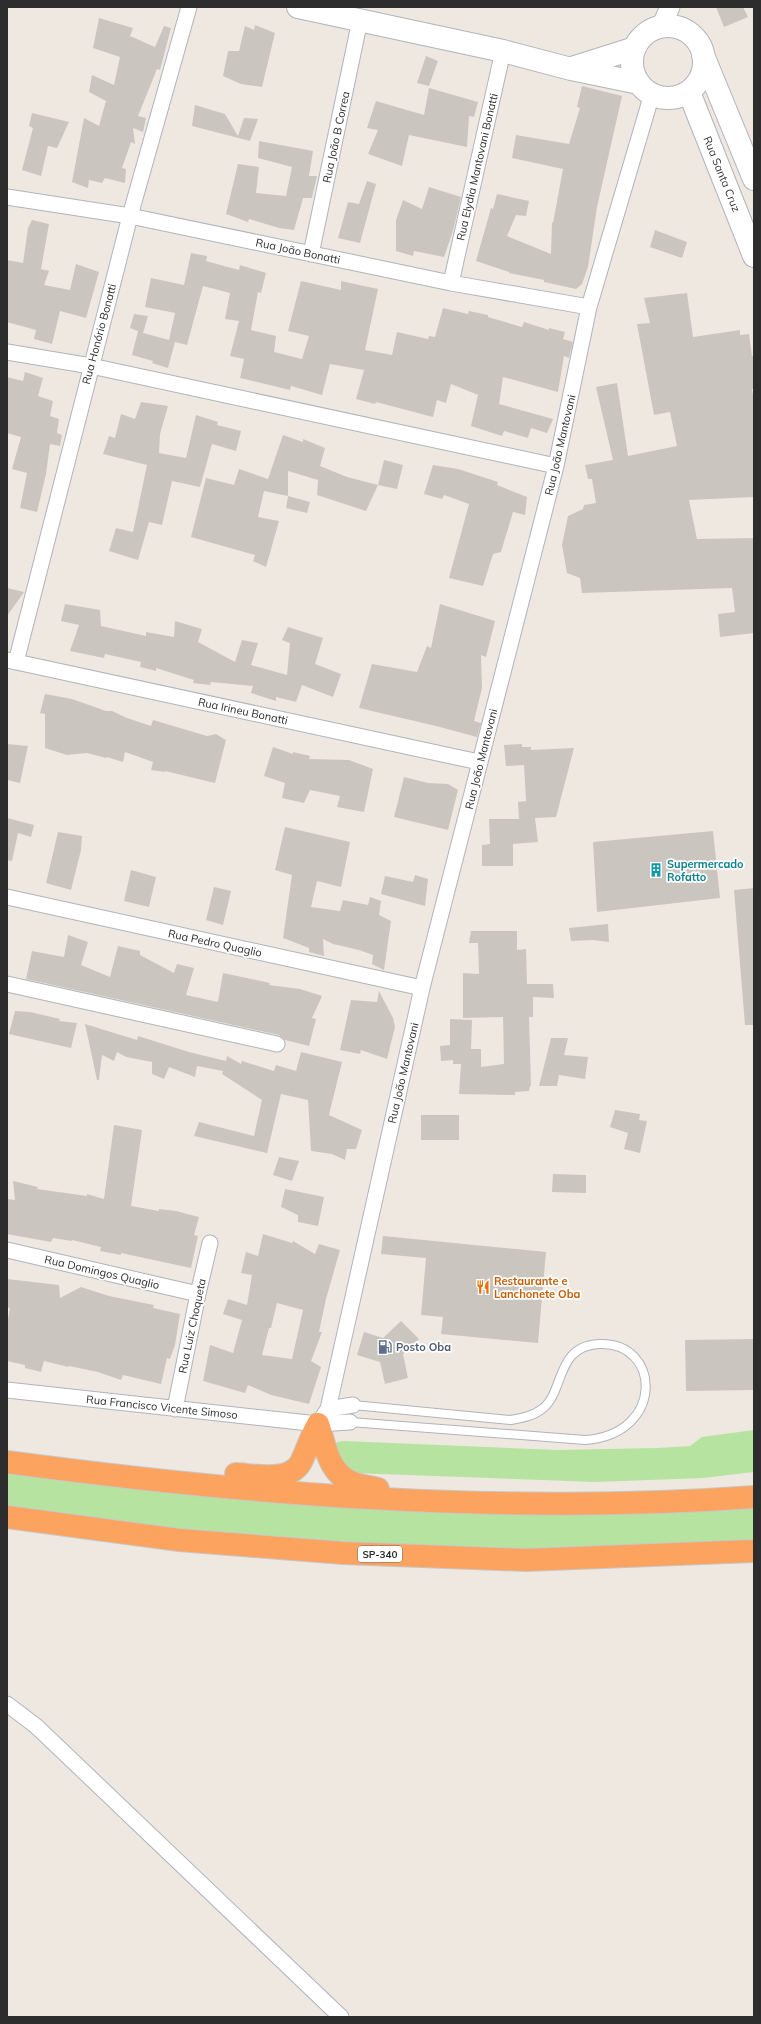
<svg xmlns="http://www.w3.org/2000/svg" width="761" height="2024" viewBox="0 0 761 2024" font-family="Mulish,sans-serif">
	<rect width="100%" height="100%" fill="#eee8e1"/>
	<path fill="#b6e39f" d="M754 1430V1472L703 1478 595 1482 353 1473 335 1452 337 1442 343 1441 558 1450 658 1448 690 1446 702 1437Z
		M7 1472 754 1505V1542L638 1549H512L436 1547 243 1537 7 1509Z"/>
	<path fill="#cac6bf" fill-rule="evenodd" d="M716 7H743L748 17 724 27Z
		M99 18 133 28 130 36 155 47 164 26 171 28 160 70 157 69 138 116 146 118 143 132 133 128 135 144 131 142 122 168 126 169 125 183 105 178 102 183 89 180 88 188 72 182 84 118 99 126 106 101 89 92 92 75 114 85 120 57 93 48Z
		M255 25 275 33 262 87 241 84 223 76 228 51H239L245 26 254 30Z
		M426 56 438 61 429 86 417 83Z
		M582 86 622 96 597 207 588 267 582 284 576 289 544 282V280L509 273V272L476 261 491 208 493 209 497 194 529 201 526 216 516 215 507 236 551 254 552 222 553 223 563 169 512 158 516 135 569 144 580 108 577 107Z
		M429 88 478 102 474 117 469 116 467 147 409 135 402 166 368 154 378 130 367 128 376 101 424 115Z
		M195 105 225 114 238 136 244 118 258 119 250 141 192 126Z
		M32 113 69 122 57 148 48 146 41 176 22 170 33 128 29 126Z
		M259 141 313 151 309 176H317L312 198H303L294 230 279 228 249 219 248 222 226 214 238 164 259 167 256 193 286 196 292 167 258 158Z
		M367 181 376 184 360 243 338 238 348 202 359 204Z
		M429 187 461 197 453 231 444 257 414 251 413 256 396 251V220L403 200 422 209Z
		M32 220 49 224 41 269 49 271 44 285 70 290 76 264 99 272 86 318 60 311 52 344 34 339 36 330 7 322V260L23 263 28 228Z
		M655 230 687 242 682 258 650 247Z
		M191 253 207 256 206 261 239 270 240 265 266 273 261 293 258 292 251 330 276 336 274 352 302 359 309 336 288 331 301 281 341 290V281L378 289 365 350 392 355 397 332 428 339 429 336 435 337 443 308 468 314 469 311 488 315V317L522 327 524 322 549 330V328L565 332 563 339 573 342 569 358 564 356 558 392 503 377 499 404 553 419 547 433 531 428 528 438 504 431 502 436 471 426 478 395 451 384 446 403 437 400 433 417 376 402 375 404 356 399 364 370 330 364 322 395 291 386 290 390 240 378 244 359 230 356 239 321 225 319 230 293 203 286 187 345 175 342 168 368 152 363 153 361 132 355 138 331 130 328 134 314 148 316 143 333 169 340 175 313 145 307 151 278 184 285Z
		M687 293 693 337 740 330V335L749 334 752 356 754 355V389H752L754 401V497L689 500 697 539 754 538V633L720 637 718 614 735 612 732 588 582 593 580 578 567 573 562 545 568 516 583 509 584 505 596 503 592 479H588L585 465 613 460 596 387 617 383 628 456 677 446 670 412 654 415 637 324 650 323 644 298Z
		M25 372 43 378 38 396 53 401 50 416 59 419 57 433 62 435 60 446 50 444 46 474 37 512 20 508 27 473 12 469 21 437 7 433V377L23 381Z
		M141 402 168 406 160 434 159 453 186 458 196 415 218 422 217 425 241 431 236 451 212 444 200 487 172 481 162 525 149 522 138 560 109 551 116 528 133 532 147 465 103 454 109 436 115 438 121 414 135 419Z
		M283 435 303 442V439L325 448 320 466 347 477 378 485 366 511 317 495 318 480 288 471V496L264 491 258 517 279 521 266 567 253 561 255 555 191 537 206 478 234 485 239 469 268 479Z
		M384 460 403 465 397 489 378 485Z
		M433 465 458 469 498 482 497 485 527 497 525 515 513 512 501 552 493 554 483 586 449 578 469 504 444 495 442 499 424 494Z
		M288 496 310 502 307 513 286 508Z
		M7 588 24 592 7 616Z
		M65 604 100 610 101 626 146 636V632L174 637 175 621 202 629 198 642 235 662 242 640 258 643 251 665 287 675 290 643 282 640 288 627 323 638 315 664 341 674 333 697 302 685 296 702 276 697V701L251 693 253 686 211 682 210 685 193 683 194 680 156 668V671L140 667 141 662 105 654 104 658 70 651 79 625 61 621Z
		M440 604 495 621 486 657 481 655 482 688 474 721 481 723 477 737 436 726 359 708 372 664 417 672 427 646 431 648Z
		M45 694 72 699 106 711H112L127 718 151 726 153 720 207 736 216 734 226 740 215 783 165 771V772L151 770 153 762 125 752 123 762 107 757 106 758 87 753 67 755 45 748V714L40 713Z
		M7 744 28 746 20 783 7 780Z
		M522 744V747H531V750L574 748 556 817 535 818 538 842 513 844V866H482V845L490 844 489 819H519L518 802 526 801 524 765 506 766 504 745Z
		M273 747 293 754V752L310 756 309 759 349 760 373 769 364 812 337 807 340 796 310 790 304 803 282 798 285 783 264 776Z
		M404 777 428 783 448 784 458 790 448 830 394 817Z
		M7 818 34 825 31 837 18 833 12 861 7 860Z
		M285 827 350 842 341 887 317 881 311 907 340 911 343 900 368 905 370 897 381 901 379 915 391 921 384 970 372 964 373 955 359 950 333 944 323 939 324 956 309 952V948L283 938 292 875 275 870Z
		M713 831 720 898 597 912 593 842Z
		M58 832 82 836 81 850 71 890 46 883Z
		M131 870 156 877 149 907 124 901Z
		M415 875 428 879 425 906 381 894 385 876 413 882Z
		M214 887 231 891 223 925 206 920Z
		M754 888V1025H745L734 890Z
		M608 924 609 942 593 940 571 941 569 928Z
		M471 931H517V950L526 949 527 984H553L554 998 533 997V1017H529L531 1086H530L529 1091 515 1092V1095L459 1094 461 1064H453V1060L441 1061 440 1046 450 1045V1019L472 1020 471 1049H481V1067L504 1064 503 1017 463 1018V973L479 974 478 943H469Z
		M68 935 88 942 81 965 110 977 118 946 140 951V955L174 973 177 964 194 968 186 995 218 1002 223 973 270 983 269 985 300 989 322 996 312 1018 316 1019 309 1046 285 1040 279 1035 26 979 32 951 64 957Z
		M379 991 393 1018 395 1027 387 1059 361 1050 360 1054 340 1050 351 1000 377 1002Z
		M15 1011 30 1012 60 1019 59 1021 77 1023 71 1048 9 1034Z
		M85 1024 137 1040 138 1036 189 1052 226 1061 227 1056 241 1064 242 1061 274 1071 276 1065 296 1071 301 1052 342 1062 329 1115 362 1130 356 1149H347L345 1160 332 1154 311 1151 308 1100 281 1094 267 1153 194 1136 199 1122 254 1136 262 1100 222 1074 223 1071 197 1066 195 1077 169 1067 164 1079 152 1074V1062L126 1057 117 1052 114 1061 102 1055 99 1080H97Z
		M551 1038H568L564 1055 588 1057 585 1079 559 1075 557 1086H539Z
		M615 1110 640 1114 639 1120 647 1121 640 1153 624 1149 628 1133 610 1127Z
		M421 1115H459V1140H421Z
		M114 1125 142 1130 131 1206 159 1211V1209L176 1211 199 1217 194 1235 198 1236 191 1268 121 1253V1255L100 1251 101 1247 72 1240V1241L53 1238 51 1242 7 1234V1199L15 1200 13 1181 38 1187 37 1189 87 1196V1194L104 1199Z
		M279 1157 299 1161 292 1181 273 1175Z
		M553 1174 586 1175V1193L552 1192Z
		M285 1189 324 1197 318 1226 298 1222V1215L281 1207Z
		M263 1234 292 1243 293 1241 315 1254 319 1244 340 1250 326 1299 319 1332H322L311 1361 321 1367 309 1404 271 1395 248 1385 245 1393 203 1381 210 1345 233 1353 242 1320 223 1314 228 1299 247 1305 252 1275 241 1273 246 1252 258 1256ZM277 1303 303 1310 292 1359 262 1355 269 1328H271Z
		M383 1236 546 1252 538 1343 441 1334 443 1317 421 1315 426 1258 381 1254Z
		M7 1279 59 1285 60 1298 81 1287 109 1296 154 1305 153 1308 180 1314 175 1345 170 1359 167 1358 161 1384 123 1375 121 1380 98 1372 69 1366 68 1367 44 1361 41 1372 25 1368V1365L7 1361V1326L10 1308 7 1307Z
		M401 1321 419 1339 403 1354 408 1378 385 1384 380 1362 357 1355 364 1332 383 1338Z
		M754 1339V1390L686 1391 685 1340Z"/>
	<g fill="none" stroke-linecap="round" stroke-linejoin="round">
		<defs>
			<path id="service" d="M350 1422 585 1440C666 1434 661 1341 599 1344 555 1346 565 1392 542 1409 533 1416 522 1418 511 1420L353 1405"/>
			<path id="minor" d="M7 197 130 216 451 283 589 307
				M311 254 360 20
				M451 283 503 51
				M7 352 91 366 556 466
				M7 660 479 762
				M16 662 130 216 189 7
				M7 897 422 988
				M7 984 277 1044
				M7 1250 198 1294
				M7 1390 318 1424 350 1422
				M175 1409 198 1294 210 1243
				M328 1409 353 1405
				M318 1424 328 1409 422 988 556 466 589 307 652 94
				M7 1704 36 1726 341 2017"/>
			<path id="tertiary" d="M661 27 670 7"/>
			<path id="secondary" d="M298 7 503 51 571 69 639 83
				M632 62a36 36 0 1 1 72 0a36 36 0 1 1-72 0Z
				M703 55 754 179
				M572 68 635 48
				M689 92 754 256"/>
			<path id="motorway" d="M318 1424C326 1447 328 1473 353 1483 361 1486 370 1487 378 1489
				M7 1462C254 1495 505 1515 754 1497
				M236 1474C255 1475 290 1483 301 1462 307 1450 311 1436 318 1424
				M7 1517 179 1540 343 1553 526 1560 754 1551"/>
		</defs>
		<use href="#service" stroke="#b1b3bd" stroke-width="10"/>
		<use href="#minor" stroke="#b1b3bd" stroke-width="17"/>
		<use href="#tertiary" stroke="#b1b3bd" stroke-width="21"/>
		<use href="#secondary" stroke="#b1b3bd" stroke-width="24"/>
		<use href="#motorway" stroke="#c8c8c8" stroke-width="24"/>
		<use href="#service" stroke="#fff" stroke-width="8"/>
		<use href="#minor" stroke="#fff" stroke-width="15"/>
		<use href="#tertiary" stroke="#fff" stroke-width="19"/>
		<use href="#secondary" stroke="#fff" stroke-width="22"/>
		<use href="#motorway" stroke="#fba35f" stroke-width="22"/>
	</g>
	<defs>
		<symbol id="building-bare" viewBox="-9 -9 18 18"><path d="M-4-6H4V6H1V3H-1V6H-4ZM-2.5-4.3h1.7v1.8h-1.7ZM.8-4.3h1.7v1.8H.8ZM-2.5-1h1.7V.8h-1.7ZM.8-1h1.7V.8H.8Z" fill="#0f9aa8" stroke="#fff" stroke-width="2.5" paint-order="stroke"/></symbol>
		<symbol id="restaurant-bare" viewBox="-9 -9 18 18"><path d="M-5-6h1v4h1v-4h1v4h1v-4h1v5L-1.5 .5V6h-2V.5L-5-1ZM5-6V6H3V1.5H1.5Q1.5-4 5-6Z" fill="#e8710a" stroke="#fff" stroke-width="2.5" paint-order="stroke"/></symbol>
		<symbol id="fuel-bare" viewBox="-9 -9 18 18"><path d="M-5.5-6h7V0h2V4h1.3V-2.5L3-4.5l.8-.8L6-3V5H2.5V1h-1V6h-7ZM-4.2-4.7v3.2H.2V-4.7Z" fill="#5c6f8a" stroke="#fff" stroke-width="2.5" paint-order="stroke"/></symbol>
	</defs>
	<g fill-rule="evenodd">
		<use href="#building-bare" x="646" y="860" width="20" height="20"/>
		<use href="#restaurant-bare" x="473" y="1277" width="20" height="20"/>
		<use href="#fuel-bare" x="375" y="1337" width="20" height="20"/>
	</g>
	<g text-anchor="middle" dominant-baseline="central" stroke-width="3.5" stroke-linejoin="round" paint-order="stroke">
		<rect fill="#fff" stroke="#6c6c6c" stroke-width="1" x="358" y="1546" width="44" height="16" rx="3"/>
		<g font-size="10" font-weight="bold" fill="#2d2d2d">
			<text x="380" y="1554">SP-340</text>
		</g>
		<g font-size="11" fill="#2d2d2d" stroke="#fff">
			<text transform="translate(336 137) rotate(-78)">Rua João B Correa</text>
			<text transform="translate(477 167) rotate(-77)">Rua Elydia Mantovani Bonatti</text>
			<text transform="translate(722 174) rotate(68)">Rua Santa Cruz</text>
			<text transform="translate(298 251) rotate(12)">Rua João Bonatti</text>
			<text transform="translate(99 334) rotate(-75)">Rua Honório Bonatti</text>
			<text transform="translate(560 445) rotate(-77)">Rua João Mantovani</text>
			<text transform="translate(243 711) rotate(12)">Rua Irineu Bonatti</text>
			<text transform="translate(481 759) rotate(-76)">Rua João Mantovani</text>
			<text transform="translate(215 943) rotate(12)">Rua Pedro Quaglio</text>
			<text transform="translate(403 1073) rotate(-77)">Rua João Mantovani</text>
			<text transform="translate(102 1272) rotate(13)">Rua Domingos Quaglio</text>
			<text transform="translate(192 1326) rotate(-78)">Rua Luiz Choqueta</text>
			<text transform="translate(162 1407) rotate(6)">Rua Francisco Vicente Simoso</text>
		</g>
		<g font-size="11" font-weight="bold" fill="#0d838f" stroke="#fff" text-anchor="start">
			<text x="667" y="864">Supermercado<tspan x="667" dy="13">Rofatto</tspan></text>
		</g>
		<g font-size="11" font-weight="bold" fill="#c56008" stroke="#fff" text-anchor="start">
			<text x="494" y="1281">Restaurante e<tspan x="494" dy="13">Lanchonete Oba</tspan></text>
		</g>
		<g font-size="11" font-weight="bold" fill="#4e5e75" stroke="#fff" text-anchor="start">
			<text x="396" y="1347">Posto Oba</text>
		</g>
	</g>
	<rect width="761" height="2024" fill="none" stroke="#2d2d2d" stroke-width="16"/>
</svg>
